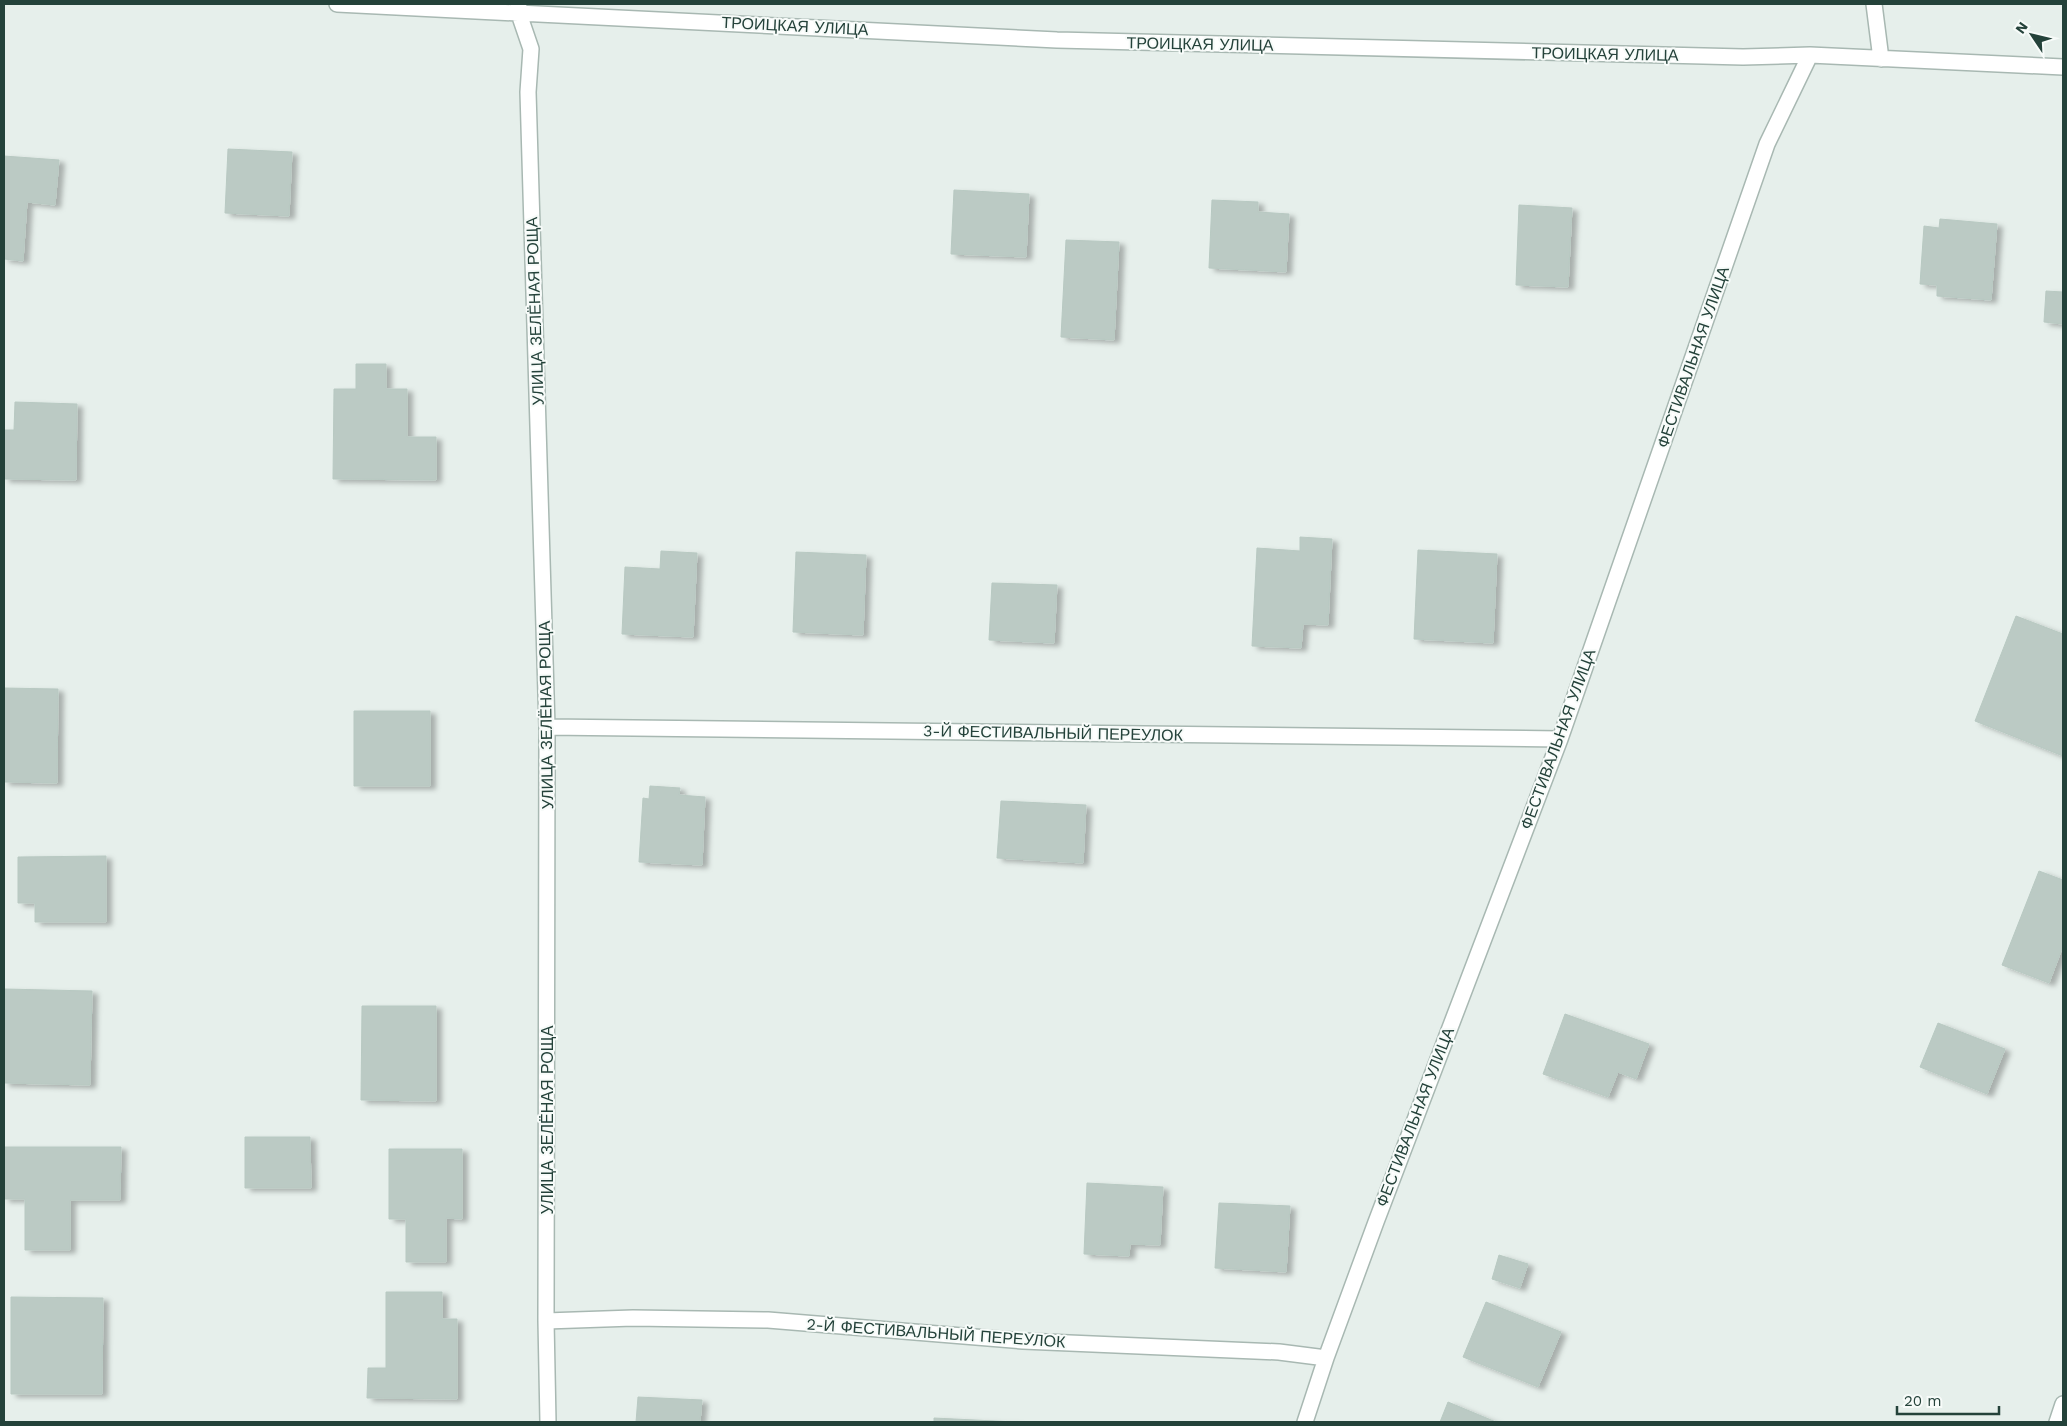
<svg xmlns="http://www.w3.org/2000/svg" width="2067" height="1426" viewBox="0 0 2067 1426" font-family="'Work Sans',sans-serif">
	<defs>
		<filter id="shadow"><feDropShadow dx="5.5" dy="3" stdDeviation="2.5" flood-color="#0004"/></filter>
	</defs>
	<rect width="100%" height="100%" fill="#e6efeb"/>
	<path fill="#bbcac4" stroke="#b8c9c2" filter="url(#shadow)" d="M228 149 292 152 289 216 225 213Z
		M4 156 59 160 55 205 27 202 23 261 4 259Z
		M954 190 1029 194 1026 257 951 254Z
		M1212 200 1258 202V212L1289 214 1286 272 1209 268Z
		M1519 205 1572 208 1568 287 1516 285Z
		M1940 219 1997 224 1991 300 1937 296V285L1920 284 1924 226 1939 228Z
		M1066 240 1119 242 1114 340 1061 337Z
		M2063 287V324L2044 322 2046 291 2063 292Z
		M356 364H386V389H407V437H436V480L333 479 334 389H356Z
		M15 402 77 404 76 480 4 479V430H14Z
		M1300 537 1332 539 1328 625 1303 624 1301 648 1252 646 1257 548 1300 551Z
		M1418 550 1497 554 1493 643 1414 639Z
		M661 551 697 553 693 637 622 634 625 567 660 569Z
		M796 552 866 555 863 635 793 632Z
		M992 583 1057 585 1054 643 989 640Z
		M2016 616 2063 634V756L1975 721Z
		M4 688 58 689 57 783 4 782Z
		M354 711H430V786H354Z
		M650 786 680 788 679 795 705 797 702 865 639 862 643 798 649 799Z
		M1001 801 1086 805 1083 863 997 858Z
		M106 856V922H35V903H18V857Z
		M2039 871 2063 880V946L2049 983 2002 965Z
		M5 989 92 991 90 1085 4 1083Z
		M362 1006H436V1101L361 1100Z
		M1565 1014 1649 1044 1636 1079 1618 1072 1608 1097 1543 1074Z
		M1938 1023 2005 1049 1987 1094 1920 1067Z
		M245 1137H310L311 1188H245Z
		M4 1147H121L120 1200H70V1250H25V1199H4Z
		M389 1149H462V1219L446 1218V1262H406V1219H389Z
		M1087 1183 1163 1187 1160 1245 1130 1244 1129 1256 1084 1254Z
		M1219 1203 1290 1206 1286 1272 1215 1268Z
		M1499 1255 1528 1264 1520 1288 1492 1279Z
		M386 1292H442V1319H457V1399L367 1398 368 1368H386Z
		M11 1297 103 1298 102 1394H11Z
		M1486 1302 1561 1332 1538 1387 1463 1357Z
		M638 1397 702 1400 700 1422H636Z
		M1448 1402 1496 1422H1440Z
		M934 1418 1016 1422H934Z"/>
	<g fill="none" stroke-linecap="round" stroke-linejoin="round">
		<defs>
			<path id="minor" d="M337 4 1057 40 1743 57 1810 55 2063 67
				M519 4 518 11 531 49 528 92 547 727 546 1321 548 1422
				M1874 4 1881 59
				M547 727 1560 739
				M546 1321 633 1318 768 1320 1023 1341 1279 1352 1326 1358
				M1305 1422 1326 1358 1376 1222 1560 739 1767 144 1810 55
				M2057 1422 2063 1404"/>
		</defs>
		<use href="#minor" stroke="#a8b8b2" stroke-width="18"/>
		<use href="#minor" stroke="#fff" stroke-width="15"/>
	</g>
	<g text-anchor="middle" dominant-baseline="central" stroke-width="4" stroke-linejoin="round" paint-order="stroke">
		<g font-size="16" fill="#24423a" stroke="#f7fbf9">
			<text transform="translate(795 26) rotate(3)">ТРОИЦКАЯ УЛИЦА</text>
			<text transform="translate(1200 44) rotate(1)">ТРОИЦКАЯ УЛИЦА</text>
			<text transform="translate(1605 54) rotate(1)">ТРОИЦКАЯ УЛИЦА</text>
			<text transform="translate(535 311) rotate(-92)">УЛИЦА ЗЕЛЁНАЯ РОЩА</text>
			<text transform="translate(1693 357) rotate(-71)">ФЕСТИВАЛЬНАЯ УЛИЦА</text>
			<text transform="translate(546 715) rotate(-91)">УЛИЦА ЗЕЛЁНАЯ РОЩА</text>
			<text transform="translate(1053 733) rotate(1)">3-Й ФЕСТИВАЛЬНЫЙ ПЕРЕУЛОК</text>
			<text transform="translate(1558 739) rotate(-70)">ФЕСТИВАЛЬНАЯ УЛИЦА</text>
			<text transform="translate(1415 1117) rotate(-69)">ФЕСТИВАЛЬНАЯ УЛИЦА</text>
			<text transform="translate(547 1120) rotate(-90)">УЛИЦА ЗЕЛЁНАЯ РОЩА</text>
			<text transform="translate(936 1333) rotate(4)">2-Й ФЕСТИВАЛЬНЫЙ ПЕРЕУЛОК</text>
		</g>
	</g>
	<rect width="2067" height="1426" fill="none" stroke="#24423a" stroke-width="10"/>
	<g transform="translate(2032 35) rotate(305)" stroke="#f7fbf9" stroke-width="4" paint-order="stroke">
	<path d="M0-4L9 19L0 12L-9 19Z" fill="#24423a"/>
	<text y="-8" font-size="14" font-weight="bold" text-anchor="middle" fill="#24423a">N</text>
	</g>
	<path d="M1897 1406v8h102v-8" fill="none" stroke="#24423a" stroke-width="2.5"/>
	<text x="1904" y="1406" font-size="15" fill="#24423a" stroke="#f7fbf9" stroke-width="4" paint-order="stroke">20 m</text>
</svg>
